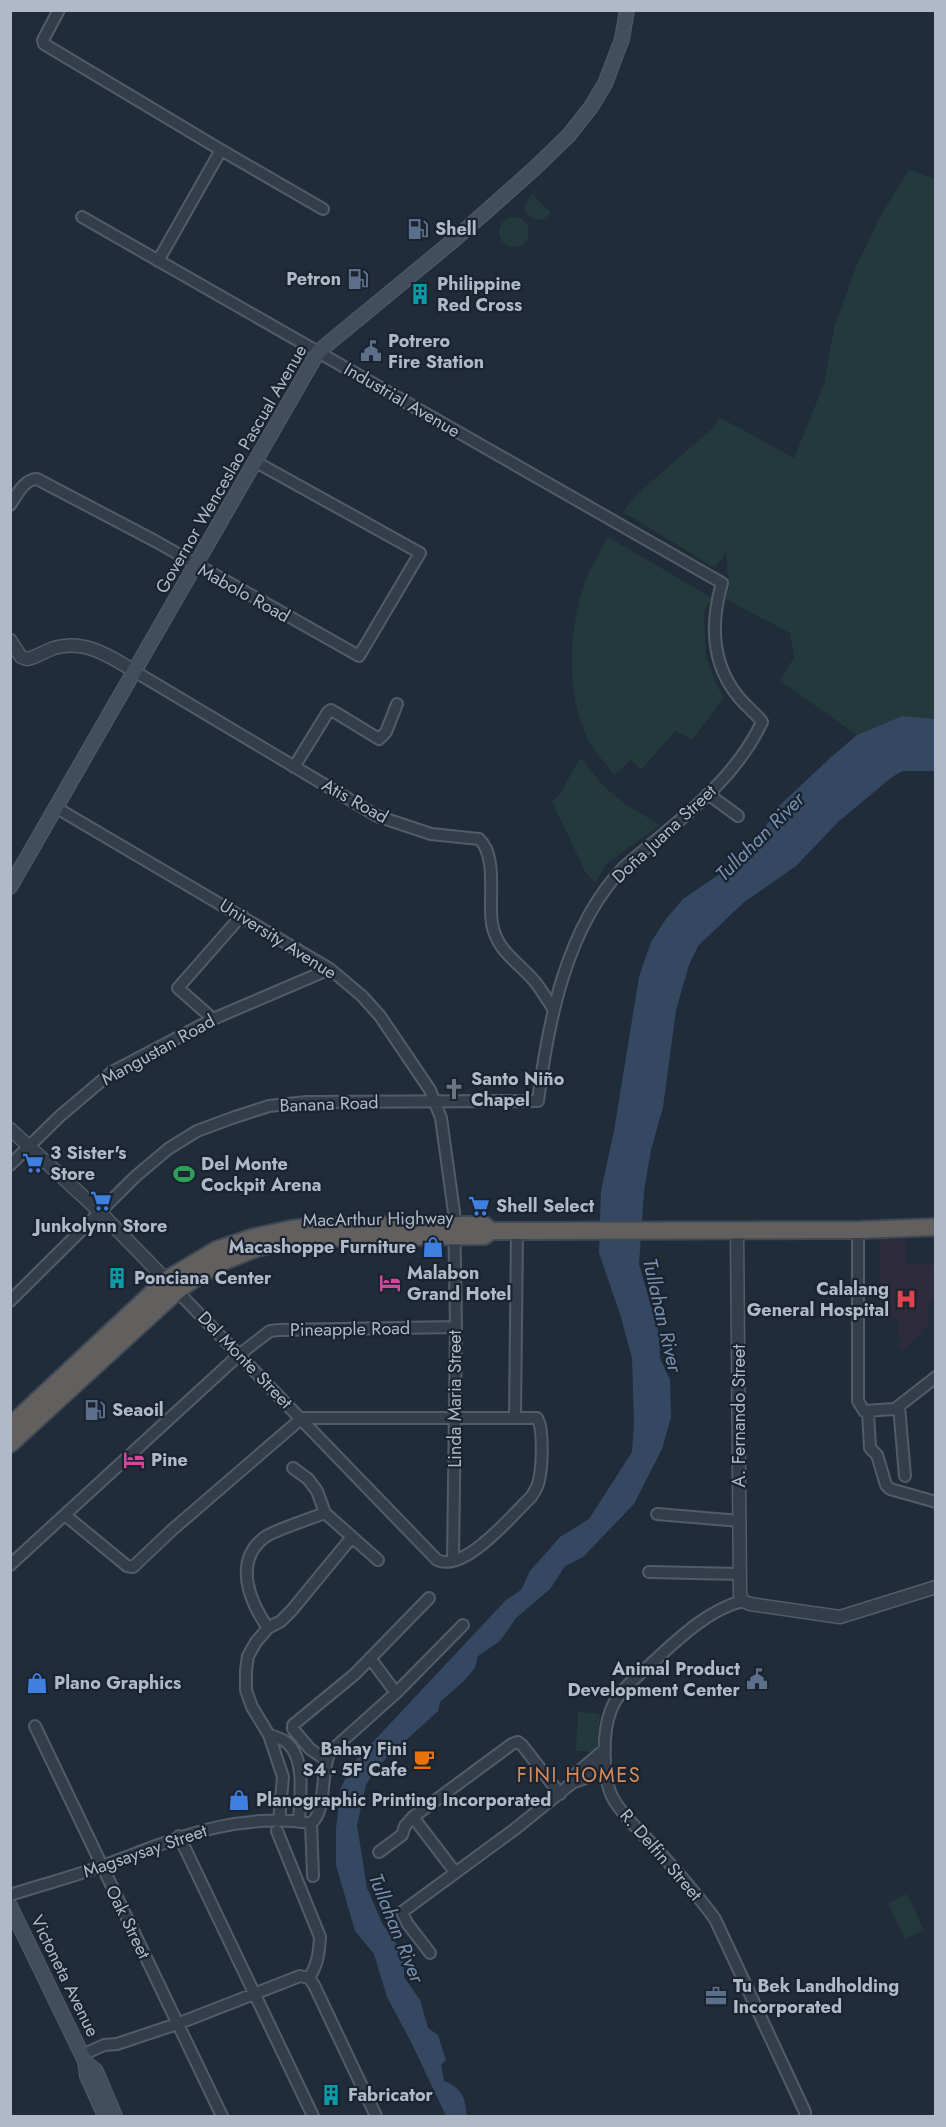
<svg xmlns="http://www.w3.org/2000/svg" width="946" height="2127" viewBox="0 0 946 2127" font-family="Jost,sans-serif">
	<rect width="100%" height="100%" fill="#212c3a"/>
	<path fill="#2e2c3b" d="M880 1239H905L906 1264 935 1265V1294L928 1304 929 1323 902 1351 900 1348 898 1319 880 1318Z"/>
	<path fill="#23393b" d="M909 170 935 179V719L902 716 857 735 780 681 794 657 790 633 725 599 729 587 726 553 750 518 715 568 623 512 637 494 713 428 719 417 794 458 824 384 834 328 858 262 881 215Z
		M532 194 551 213 544 219 536 220 526 213 525 205Z
		M499 232a15 15 0 1 1 30 0a15 15 0 1 1-30 0Z
		M608 537 712 598 704 611 706 656 716 684 724 698 692 740 675 731 641 770 631 760 614 775C604 762 591 748 585 733 566 691 569 625 585 582 591 566 600 552 608 537Z
		M579 760H584C605 794 627 805 660 825L607 863 595 883 585 871 552 802 561 792Z
		M578 1712 600 1714 597 1752 576 1751Z
		M907 1894 924 1930 905 1939 888 1903Z"/>
	<path fill="#344862" d="M902 716 935 719V771H903L892 777 838 822 796 866 743 903 698 946 689 965 676 1010 663 1107 651 1150 644 1191 639 1264 659 1334 660 1358 670 1380 671 1417 662 1449 634 1504 583 1557 565 1566 550 1589 516 1618 500 1641 478 1656 475 1668 464 1681 440 1702 438 1711 376 1768 366 1785 357 1825 367 1888 382 1923 404 1955V1977L420 2000 428 2028 438 2035 446 2060 441 2065 444 2081C462 2088 465 2097 467 2116H446L412 2044 387 1997 374 1954 355 1931 336 1865V1828L341 1787 355 1761 506 1600 521 1590 530 1571 560 1537 589 1519 632 1452 634 1425 632 1358 620 1314 599 1253 601 1191 614 1131 639 977 651 942 666 919 683 899 721 873 753 846 778 807 830 758 857 735Z"/>
	<g fill="none" stroke-linecap="round" stroke-linejoin="round">
		<defs>
			<path id="minor" d="M59 10 43 40 44 44 221 150 323 209
				M158 261 221 150
				M10 505C17 495 24 479 37 479L155 541 359 656 420 553 256 462
				M134 671 377 816 431 834 479 839C498 856 488 900 492 924 497 952 520 963 536 983 542 991 548 1001 554 1010
				M294 767 328 712 331 710 338 714 379 739 386 732 397 704
				M708 794 738 816
				M55 807 330 969 362 996 380 1016 430 1090 441 1118 454 1212 456 1327 453 1561
				M213 1019 178 988 242 915
				M10 1165 60 1116 112 1072 213 1019 330 969
				M858 1230V1401L864 1411 895 1409 936 1377
				M10 1301 136 1176 168 1149 197 1131 232 1118 269 1106 307 1102 538 1101C548 1022 566 927 624 867 674 824 733 784 762 722 755 712 744 705 737 695 711 662 711 621 722 583L82 217
				M899 1406 905 1476
				M868 1411 870 1448 877 1455 886 1485 890 1489 936 1502
				M515 1417 517 1231
				M293 1468 308 1479 317 1491 325 1513 378 1560
				M657 1514 740 1521
				M65 1515 127 1566 133 1567 172 1530 302 1418H537C544 1428 542 1468 539 1480 538 1487 535 1491 531 1497 512 1515 465 1573 437 1560L177 1291
				M10 1565 240 1354 270 1331 279 1330 456 1327
				M649 1572 740 1574
				M743 1601C709 1609 678 1639 653 1662 638 1676 618 1691 611 1710 602 1732 602 1781 614 1800 624 1817 640 1831 653 1845 675 1869 696 1893 715 1919L805 2112V2116
				M268 1628C249 1601 233 1561 265 1537 275 1530 312 1518 325 1513
				M370 1658 396 1693
				M35 1726 222 2116
				M269 1735C274 1736 279 1738 283 1740 307 1754 300 1798 299 1821
				M326 1760 310 1749 293 1729V1725L355 1674 429 1598
				M572 1783V1777L605 1749
				M413 1817 455 1872
				M279 1821 283 1777 269 1735 252 1707 246 1690V1670L248 1656 256 1642 268 1628 281 1621 292 1610 352 1537
				M311 1823C327 1812 320 1770 330 1752L397 1692 463 1625
				M311 1823 313 1876
				M277 1831 320 1937C319 1953 318 1964 309 1978
				M179 1836 313 2116
				M379 1852 402 1835 405 1826 413 1817 512 1744 518 1742 522 1745 560 1794
				M10 1895C41 1885 72 1877 102 1866 174 1840 231 1812 311 1823
				M430 1953 407 1923 402 1912 515 1829 572 1783 583 1779 605 1761
				M309 1978 314 1985 376 2116
				M82 2055 104 2045 117 2044 177 2024 300 1976 309 1978"/>
			<path id="tertiary" d="M10 640 21 657 27 659C37 657 45 651 54 648 84 639 110 656 134 671
				M10 1129 100 1212 171 1285
				M737 1229 740 1595 743 1601 750 1604 840 1617 936 1587"/>
			<path id="secondary" d="M10 887 318 352 455 239 535 168 569 135 591 107 605 84 622 39 627 10
				M10 1906 85 2061 87 2076 105 2116
				M86 2063 96 2071 115 2116"/>
			<path id="trunk" d="M10 1426 166 1280 216 1250 254 1237 291 1229 316 1226 484 1225 491 1231
				M10 1444 177 1291 198 1276 222 1262 257 1248 292 1240 316 1238 484 1236 491 1231 858 1230 936 1227"/>
		</defs>
		<use href="#minor" stroke="#525c68" stroke-width="14"/>
		<use href="#tertiary" stroke="#525c68" stroke-width="15"/>
		<use href="#secondary" stroke="#525c68" stroke-width="16"/>
		<use href="#trunk" stroke="#3f4955" stroke-width="20"/>
		<use href="#minor" stroke="#343e4a" stroke-width="10"/>
		<use href="#tertiary" stroke="#343e4a" stroke-width="12"/>
		<use href="#secondary" stroke="#424d5e" stroke-width="14"/>
		<use href="#trunk" stroke="#62605e" stroke-width="16"/>
	</g>
	<defs>
		<symbol id="fuel-bare" viewBox="-9 -9 18 18"><path d="M-5.5-6h7V0h2V4h1.3V-2.5L3-4.5l.8-.8L6-3V5H2.5V1h-1V6h-7ZM-4.2-4.7v3.2H.2V-4.7Z" fill="#5c6f8a" stroke="#1a232f" stroke-width="2.5" paint-order="stroke"/></symbol>
		<symbol id="building-bare" viewBox="-9 -9 18 18"><path d="M-4-6H4V6H1V3H-1V6H-4ZM-2.5-4.3h1.7v1.8h-1.7ZM.8-4.3h1.7v1.8H.8ZM-2.5-1h1.7V.8h-1.7ZM.8-1h1.7V.8H.8Z" fill="#0f9aa8" stroke="#1a232f" stroke-width="2.5" paint-order="stroke"/></symbol>
		<symbol id="civic-bare" viewBox="-9 -9 18 18"><path d="M-.6-6.5H3V-4.5H.6V-3L4-1V1h2V6H-6V1h2V-1L-.6-3ZM-1.2 2.5V6h2.4V2.5Z" fill="#5c6f8a" stroke="#1a232f" stroke-width="2.5" paint-order="stroke"/></symbol>
		<symbol id="church-bare" viewBox="-9 -9 18 18"><path d="M-1.2-6h2.4v3.5h3.3v2.4h-3.3V6h-2.4V-.1h-3.3v-2.4h3.3Z" fill="#6b7280" stroke="#1a232f" stroke-width="2.5" paint-order="stroke"/></symbol>
		<symbol id="supermarket-bare" viewBox="-9 -9 18 18"><path d="M-6-5.5h2.5l.6 2H6L4.5 2H-2.5L-4.4-4H-6ZM-1.5 3.2a1.3 1.3 0 1 0 .1 0ZM3 3.2a1.3 1.3 0 1 0 .1 0Z" fill="#3f7fe0" stroke="#1a232f" stroke-width="2.5" paint-order="stroke"/></symbol>
		<symbol id="stadium-bare" viewBox="-9 -9 18 18"><path d="M0-5a6.5 5 0 1 0 0 10a6.5 5 0 1 0 0-10ZM-3.5-1.8h7v3.6h-7Z" fill="#2e9e5b" stroke="#1a232f" stroke-width="2.5" paint-order="stroke"/></symbol>
		<symbol id="shop-bare" viewBox="-9 -9 18 18"><path d="M-5-2.5h2.3a2.7 3.5 0 0 1 5.4 0H5L5.5 6h-11ZM-1.5-2.5h3a1.5 2.3 0 0 0-3 0Z" fill="#3f7fe0" stroke="#1a232f" stroke-width="2.5" paint-order="stroke"/></symbol>
		<symbol id="hotel-bare" viewBox="-9 -9 18 18"><path d="M-6-4.5h1.5V1H6V5H4.5V3h-9V5H-6ZM-4 0a1.8 1.8 0 1 1 3.6 0ZM.5 0V-2.5h3Q6-2.5 6 0Z" fill="#d1479c" stroke="#1a232f" stroke-width="2.5" paint-order="stroke"/></symbol>
		<symbol id="hospital-bare" viewBox="-9 -9 18 18"><path d="M-5-5h3v3.5h4V-5h3V5h-3V1.5h-4V5h-3Z" fill="#e0444e" stroke="#1a232f" stroke-width="2.5" paint-order="stroke"/></symbol>
		<symbol id="cafe-bare" viewBox="-9 -9 18 18"><path d="M-5.5-4.5H6V0H3Q3 3.5 0 3.5H-2.5Q-5.5 3.5-5.5 0ZM3-3.2v2h1.7v-2ZM-6 4.5H4V6H-6Z" fill="#e8710a" stroke="#1a232f" stroke-width="2.5" paint-order="stroke"/></symbol>
		<symbol id="office-bare" viewBox="-9 -9 18 18"><path d="M-6-3h4V-5.5h4V-3h4V5H-6ZM-1-4.5V-3h2v-1.5ZM-6 0V1H6V0Z" fill="#5c6f8a" stroke="#1a232f" stroke-width="2.5" paint-order="stroke"/></symbol>
	</defs>
	<g fill-rule="evenodd">
		<use href="#fuel-bare" x="403" y="214" width="30" height="30"/>
		<use href="#fuel-bare" x="343" y="264" width="30" height="30"/>
		<use href="#building-bare" x="405" y="279" width="30" height="30"/>
		<use href="#civic-bare" x="356" y="336" width="30" height="30"/>
		<use href="#church-bare" x="439" y="1074" width="30" height="30"/>
		<use href="#supermarket-bare" x="18" y="1148" width="30" height="30"/>
		<use href="#stadium-bare" x="169" y="1159" width="30" height="30"/>
		<use href="#supermarket-bare" x="86" y="1186" width="30" height="30"/>
		<use href="#supermarket-bare" x="464" y="1191" width="30" height="30"/>
		<use href="#shop-bare" x="418" y="1232" width="30" height="30"/>
		<use href="#building-bare" x="102" y="1263" width="30" height="30"/>
		<use href="#hotel-bare" x="375" y="1268" width="30" height="30"/>
		<use href="#hospital-bare" x="891" y="1284" width="30" height="30"/>
		<use href="#fuel-bare" x="80" y="1395" width="30" height="30"/>
		<use href="#hotel-bare" x="119" y="1445" width="30" height="30"/>
		<use href="#civic-bare" x="742" y="1664" width="30" height="30"/>
		<use href="#shop-bare" x="22" y="1668" width="30" height="30"/>
		<use href="#cafe-bare" x="409" y="1744" width="30" height="30"/>
		<use href="#shop-bare" x="224" y="1785" width="30" height="30"/>
		<use href="#office-bare" x="701" y="1981" width="30" height="30"/>
		<use href="#building-bare" x="316" y="2080" width="30" height="30"/>
	</g>
	<g text-anchor="middle" dominant-baseline="central" stroke-width="4.5" stroke-linejoin="round" paint-order="stroke">
		<g font-size="18" font-weight="bold" fill="#afb9c7" stroke="#1a232f" text-anchor="start">
			<text x="435" y="229">Shell</text>
			<text x="341" y="279" text-anchor="end">Petron</text>
			<text x="437" y="284">Philippine<tspan x="437" dy="21">Red Cross</tspan></text>
			<text x="388" y="341">Potrero<tspan x="388" dy="21">Fire Station</tspan></text>
			<text x="471" y="1079">Santo Niño<tspan x="471" dy="21">Chapel</tspan></text>
			<text x="50" y="1153">3 Sister's<tspan x="50" dy="21">Store</tspan></text>
			<text x="201" y="1164">Del Monte<tspan x="201" dy="21">Cockpit Arena</tspan></text>
			<text x="496" y="1206">Shell Select</text>
			<text x="101" y="1226" text-anchor="middle">Junkolynn Store</text>
			<text x="416" y="1247" text-anchor="end">Macashoppe Furniture</text>
			<text x="407" y="1273">Malabon<tspan x="407" dy="21">Grand Hotel</tspan></text>
			<text x="134" y="1278">Ponciana Center</text>
			<text x="889" y="1289" text-anchor="end">Calalang<tspan x="889" dy="21">General Hospital</tspan></text>
			<text x="112" y="1410">Seaoil</text>
			<text x="151" y="1460">Pine</text>
			<text x="740" y="1669" text-anchor="end">Animal Product<tspan x="740" dy="21">Development Center</tspan></text>
			<text x="54" y="1683">Plano Graphics</text>
			<text x="407" y="1749" text-anchor="end">Bahay Fini<tspan x="407" dy="21">S4 - 5F Cafe</tspan></text>
			<text x="256" y="1800">Planographic Printing Incorporated</text>
			<text x="733" y="1986">Tu Bek Landholding<tspan x="733" dy="21">Incorporated</tspan></text>
			<text x="348" y="2095">Fabricator</text>
		</g>
		<g font-size="18" fill="#afb9c7" stroke="#1a232f">
			<text transform="translate(402 400) rotate(30)">Industrial Avenue</text>
			<text transform="translate(231 469) rotate(-60)">Governor Wenceslao Pascual Avenue</text>
			<text transform="translate(244 593) rotate(29)">Mabolo Road</text>
			<text transform="translate(355 801) rotate(29)">Atis Road</text>
			<text transform="translate(664 834) rotate(-43)">Doña Juana Street</text>
			<text transform="translate(278 939) rotate(32)">University Avenue</text>
			<text transform="translate(158 1050) rotate(-29)">Mangustan Road</text>
			<text transform="translate(329 1104) rotate(-2)">Banana Road</text>
			<text transform="translate(378 1219) rotate(-1)">MacArthur Highway</text>
			<text transform="translate(350 1329) rotate(-1)">Pineapple Road</text>
			<text transform="translate(245 1360) rotate(46)">Del Monte Street</text>
			<text transform="translate(455 1399) rotate(-90)">Linda Maria Street</text>
			<text transform="translate(739 1416) rotate(-90)">A. Fernando Street</text>
			<text transform="translate(145 1851) rotate(-19)">Magsaysay Street</text>
			<text transform="translate(661 1855) rotate(49)">R. Delfin Street</text>
			<text transform="translate(128 1922) rotate(64)">Oak Street</text>
			<text transform="translate(65 1976) rotate(64)">Victoneta Avenue</text>
		</g>
		<g font-size="20" font-style="italic" fill="#7690b0" stroke="#1a232f">
			<text transform="translate(760 837) rotate(-45)">Tullahan River</text>
			<text transform="translate(662 1315) rotate(77)">Tullahan River</text>
			<text transform="translate(396 1928) rotate(68)">Tullahan River</text>
		</g>
		<g font-size="20" letter-spacing="1.5" fill="#d78c5a" stroke="#1a232f">
			<text x="579" y="1775">FINI HOMES</text>
		</g>
	</g>
	<rect width="946" height="2127" fill="none" stroke="#afb9c7" stroke-width="24"/>
</svg>
